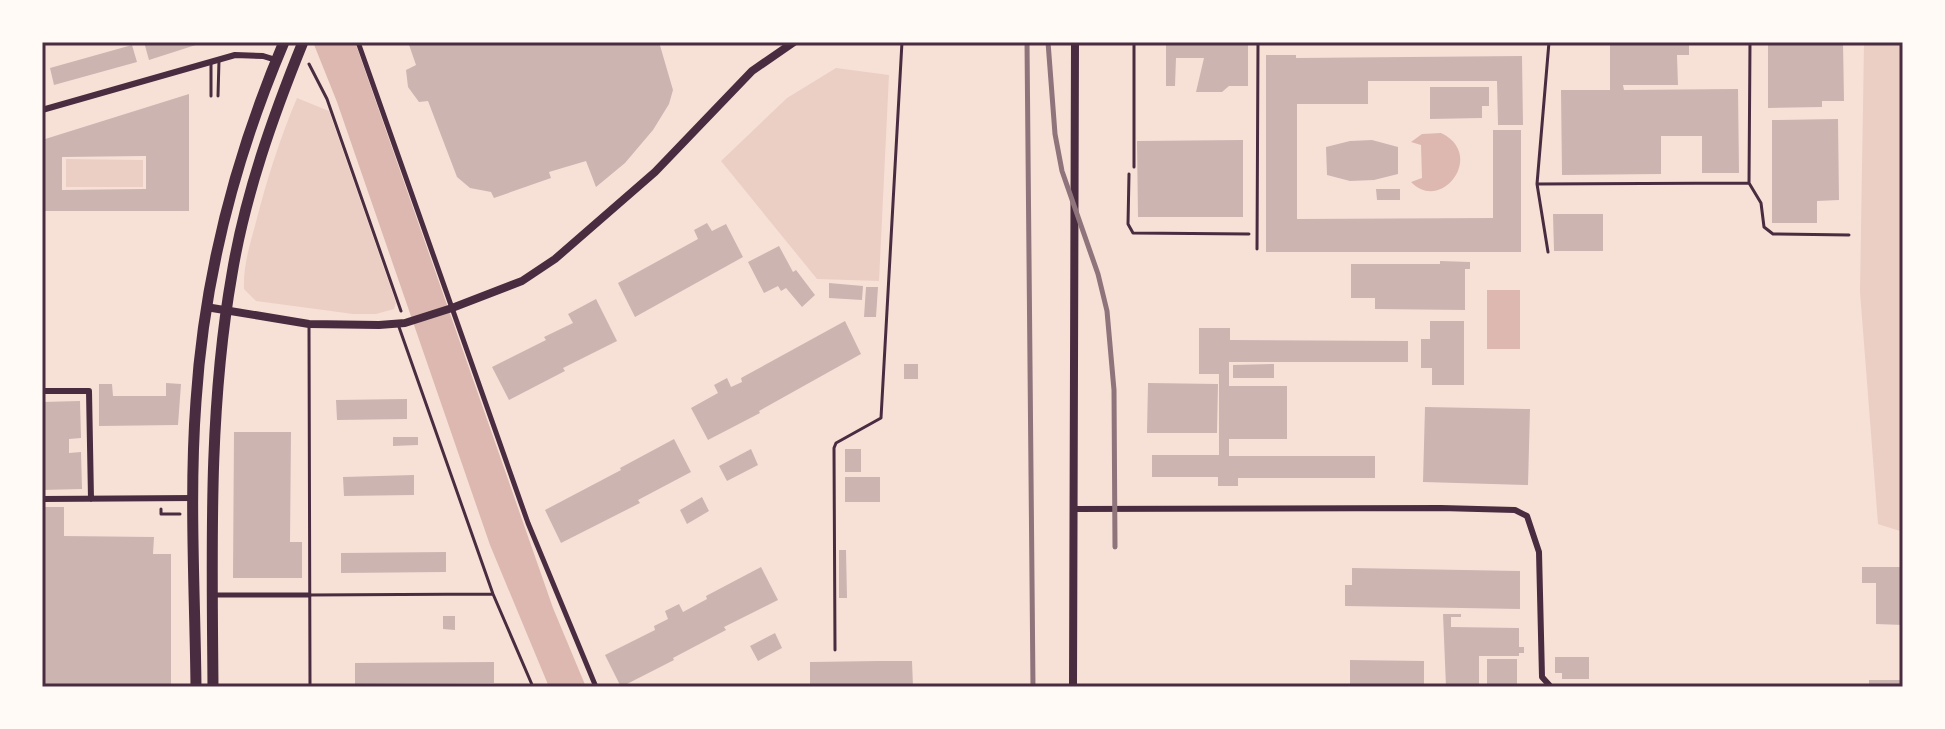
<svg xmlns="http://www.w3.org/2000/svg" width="1945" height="729" viewBox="0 0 1945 729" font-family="'Roboto Condensed',sans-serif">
	<rect width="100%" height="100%" fill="#f7e1d7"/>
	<path fill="#ebcfc5" d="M1864 42H1903V532L1878 524 1860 292Z
		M836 68 889 75 879 281 817 279 721 161 787 98Z
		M297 98 329 111 396 303 394 309 376 314H353L256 301 244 289C243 266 250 244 256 222 267 179 280 138 297 98Z
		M66 159 143 160V187H66Z"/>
	<path fill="#dcb8b0" d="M313 42H355L553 608 586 687H549L490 545 337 102Z
		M1441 133C1486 154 1442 214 1411 182L1422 178 1421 145 1411 142 1422 134Z
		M1487 290H1520V349H1487Z"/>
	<path fill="#ccb4b1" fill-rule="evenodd" d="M144 42H202V43L149 60Z
		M408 42H659L673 90 669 104 653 130 625 163 596 187 586 161 549 172 551 178 494 198 491 192 470 188 457 177 428 101 419 102 408 87 406 70 416 65Z
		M1610 42H1689V55H1677L1678 85H1623L1624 90 1738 89 1739 173H1702V136H1661V174L1562 175 1561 90H1610Z
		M1768 42H1843L1844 101H1822V107L1768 108Z
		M1248 43V86H1229L1222 92H1196L1204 58H1176L1175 86H1166V44Z
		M132 45 137 62 54 85 50 68Z
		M1266 55H1296V58L1522 56 1523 125H1498L1497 81H1368V104H1297V219L1493 218V130H1521V252H1266Z
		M1430 87H1489V106H1482V118L1430 119Z
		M189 94V211H42V140ZM146 156V189L62 190V157Z
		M1838 119 1839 200 1817 201V223H1772V120Z
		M1243 140V217H1138L1137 141Z
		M1372 140 1398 147V174L1374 180 1350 181 1327 175 1326 147 1350 141Z
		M1376 189H1400V200H1377Z
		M1553 214H1603V251H1554Z
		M707 223 712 231 726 224 743 257 635 317 618 283 698 239 694 230Z
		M779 246 793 272 796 270 815 295 802 307 786 288 781 291 778 286 764 293 748 262Z
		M1440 261 1470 262V269H1465V310L1375 309V298H1351V264H1440Z
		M829 283 863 286 862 300 829 298Z
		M866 287H878L876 317H864Z
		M596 299 617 341 563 368 565 371 509 400 492 367 546 340 544 337 573 323 568 314Z
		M845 321 861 354 759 411 760 413 708 440 691 408 718 393 714 385 727 378 731 387 742 382 741 378Z
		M1430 321H1464V385H1432V368H1421V339H1430Z
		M1199 328H1230V340L1408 341V362H1229V386H1287V439H1229V456H1375V478H1238V486H1218V477H1152V455H1219V374H1199Z
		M904 364H918V379H904Z
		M1274 364V378H1233V365Z
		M166 383 181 384 178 425 99 426V384H112L113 396H166Z
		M1148 383 1218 384 1217 433H1147Z
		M407 399V419L337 420 336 400Z
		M80 401 81 438 69 439V453L81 452 82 489 42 490V402Z
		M1425 407 1530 409 1528 485 1423 482Z
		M234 432H291L290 542H302V578H233Z
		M393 437H418V445L393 446Z
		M674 439 691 472 638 500 640 503 561 543 545 510 621 470 620 468Z
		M751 449 758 465 727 481 719 466Z
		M845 449H861V472H845Z
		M414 475V495L344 496 343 477Z
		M845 477H880V502H845Z
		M702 497 709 511 687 524 680 510Z
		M42 507H64V536L154 537 153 554H171V686L42 687Z
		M839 550H846L847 598H839Z
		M446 552V572L341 573V553Z
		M761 567 778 600 724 627 726 630 673 658 674 660 621 687 605 655 655 630 654 626 668 619 665 611 679 604 683 612 707 599 706 596Z
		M1862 567H1903V625L1876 624V583H1862Z
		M1352 568 1520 571V609L1345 606V585H1352Z
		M1443 614H1461V617H1451V627L1519 628V647H1524V653H1519V656H1479V687H1446Z
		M443 616H455V630L443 629Z
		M775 633 782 648 758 661 750 646Z
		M1555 657H1589V679H1562V673H1555Z
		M1487 659H1517V687H1487Z
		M1350 660 1424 661V685H1402V687L1350 685Z
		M879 661H912L913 687H810V662Z
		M494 662V683L355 684V663Z
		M1869 680H1903V687H1869Z"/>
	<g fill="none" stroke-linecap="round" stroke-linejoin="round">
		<path stroke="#4a2c40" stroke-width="3" d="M309 64 327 99 401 311
			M1129 174 1128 224 1133 233 1249 234
			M161 509V514H180"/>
		<path stroke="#4a2c40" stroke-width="3" d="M1134 42V167
			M1750 42 1749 183 1761 203 1764 227 1773 234 1849 235
			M211 64V96
			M218 96 219 60
			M1537 184 1749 183
			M1257 249 1258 42
			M1548 252 1537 184 1549 42
			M399 327 493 594 533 687
			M309 328 310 687
			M309 595 493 594
			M835 650 834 448 836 443 881 418 902 42"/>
		<path stroke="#4a2c40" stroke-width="5" d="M358 42 528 523 596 687
			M214 595H309"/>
		<path stroke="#4a2c40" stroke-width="6" d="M42 110 235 55 263 56 276 60
			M42 391H89L91 499
			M42 499 194 498
			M1074 509 1441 508 1515 510 1527 516 1539 552 1542 677 1551 687"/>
		<path stroke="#4a2c40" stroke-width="8" d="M206 307 309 324 379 325 405 323 452 308 522 281 555 259 655 172 752 71 794 42
			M1073 687 1075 42"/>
		<path stroke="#4a2c40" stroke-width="11" d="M196 687C195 592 189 496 196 401 204 278 236 155 284 42
			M213 687C212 550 208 410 232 274 245 195 273 116 303 42"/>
		<path stroke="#8f747c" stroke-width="5" d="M1027 42 1033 687
			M1048 42 1055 134 1062 171 1098 274 1107 311 1114 390 1115 547"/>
	</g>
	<rect width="1945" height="729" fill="none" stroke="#fffaf5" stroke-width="88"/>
	<rect x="44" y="44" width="1857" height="641" fill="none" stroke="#4a2c40" stroke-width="3"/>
</svg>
